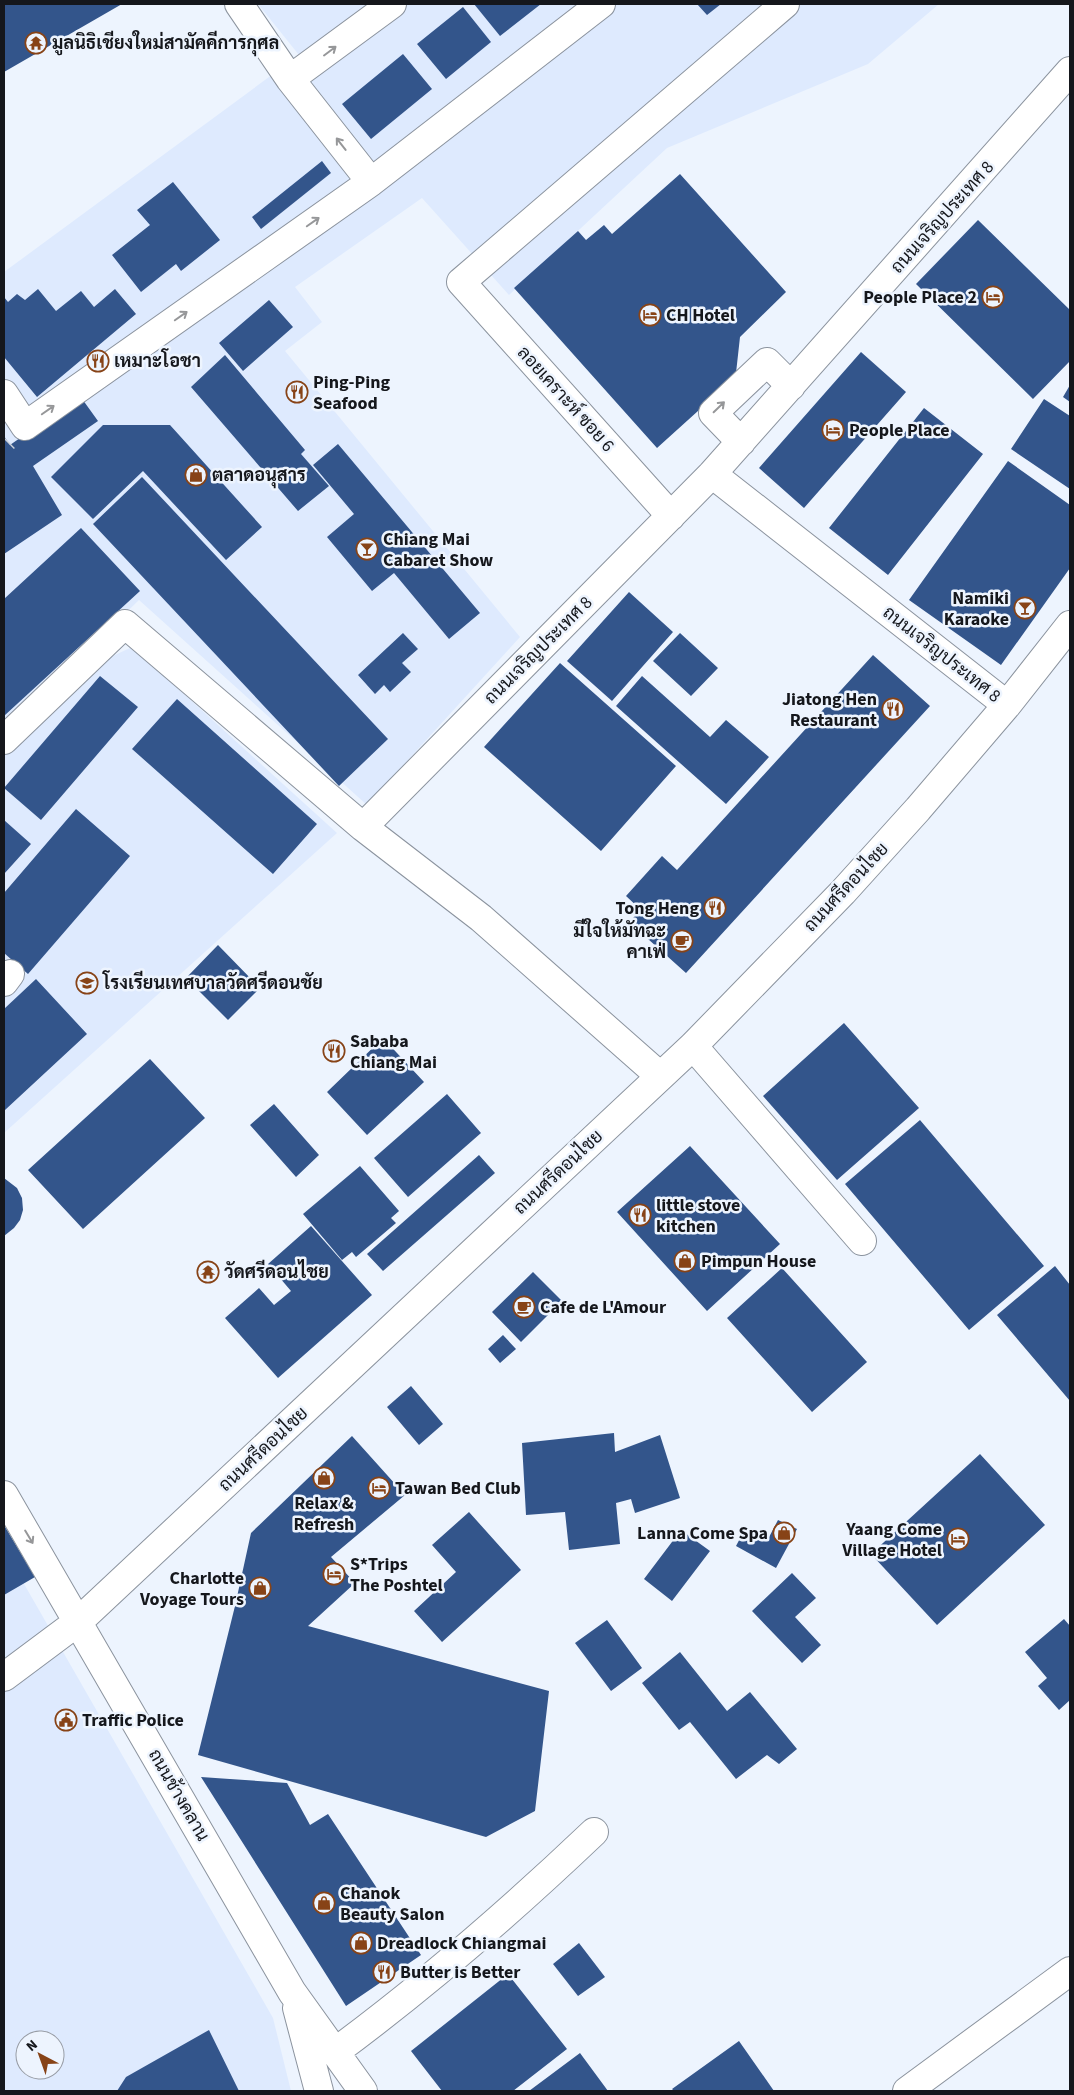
<svg xmlns="http://www.w3.org/2000/svg" width="1074" height="2095" font-family="'Source Sans 3',Sarabun,sans-serif">
	<style>
		.built { fill: #deeafe; fill-rule: evenodd }
		.building { fill: #33558b }
		.lines { fill: none; stroke-linecap: round; stroke-linejoin: round }
		.minor-tunnel { stroke: #cdd3dc; stroke-width: 28; stroke-dasharray: 28 14; stroke-linecap: butt }
		.minor-casing { stroke: #8b939e; stroke-width: 30 }
		.minor { stroke: #fff; stroke-width: 28 }
		.oneway { stroke: #969799 }
		.labels { text-anchor: middle; stroke-width: 5; stroke-linejoin: round; paint-order: stroke }
		.poi-label { font-size: 18px; font-weight: bold; fill: #15171c; stroke: #edf4fe; text-anchor: start }
		.street-label { font-size: 18px; fill: #15171c; stroke: #edf4fe }
	</style>
	<rect width="100%" height="100%" fill="#edf4fe"/>
	<path class="built" d="M258,4h681l-71,60 -201,84 -158,147 -87,-97 -127,89 27,35 -37,29 235,286 -153,168 -228,-205 -135,132v-460l295,-217z
		M132,647l205,186 -333,300v-378l92,-91z
		M4,1549l269,469 18,73h-287zM25,2040h30v30h-30z"/>
	<path class="building" d="M4,4h118l-118,68z
		M474,4h67l-41,32z
		M697,4h24l-14,11z
		M463,7l28,35 -45,37 -29,-35z
		M403,54l29,35 -61,50 -29,-35z
		M322,161l9,12 -70,56 -9,-12z
		M680,174l106,118 -46,45 -4,36 -17,19 -62,56 -143,-160 64,-57 8,9 18,-15 8,9z
		M173,182l47,58 -39,31 -5,-7 -35,28 -29,-37 38,-30 -13,-15z
		M978,220l92,90v51l-37,38 -117,-115z
		M38,289l18,22 25,-20 13,16 21,-18 21,25 -99,83 -33,-40v-60l4,5 9,-8 8,6z
		M269,300l24,27 -50,44 -24,-28z
		M861,352l45,40 -102,116 -45,-40z
		M225,355l80,95 -4,4 28,32 -31,25 -107,-124z
		M1070,385v17l-7,-5z
		M80,396l18,25 -65,45 29,49 -58,39v-118l6,9z
		M1044,399l26,17v73l-59,-40z
		M924,408l59,46 -95,121 -59,-47z
		M103,425h67l92,102 -36,33 -83,-89 -50,48 -42,-42z
		M338,444l142,169 -31,26 -55,-66 -22,18 -45,-54 27,-23 -41,-49z
		M1008,461l62,44v63l-69,97 -92,-65z
		M142,477l246,262 -49,47 -246,-262z
		M81,528l59,63 -136,125v-117z
		M629,592l44,40 -61,69 -45,-40z
		M403,633l15,16 -16,14 9,9 -21,20 -6,-7 -9,9 -17,-19z
		M680,633l38,35 -27,28 -38,-35z
		M873,655l57,51 -244,267 -57,-51 12,-12 -15,-14 36,-40 15,14z
		M560,663l116,103 -75,85 -117,-104z
		M100,676l38,31 -97,113 -37,-32z
		M642,676l68,61 16,-17 43,37 -43,47 -110,-98z
		M177,699l140,125 -44,50 -141,-125z
		M76,809l54,47 -102,118 -24,-21v-60z
		M4,820l27,24 -27,30z
		M218,945l42,43 -32,32 -42,-42z
		M36,979l51,55 -82,76 -1,-101z
		M844,1023l75,85 -82,72 -74,-84z
		M383,1038l41,44 -57,53 -40,-43z
		M150,1059l55,59 -122,111 -55,-59z
		M447,1094l34,39 -73,64 -34,-39z
		M274,1104l45,51 -23,22 -46,-52z
		M920,1120l124,146 -75,64 -124,-146z
		M690,1146l90,98 -73,67 -90,-99z
		M479,1155l16,18 -112,98 -16,-17z
		M360,1166l39,45 -8,7 5,5 -40,34 -4,-5 -10,8 -39,-46z
		M4,1178l13,10 5,10 1,12 -3,10 -6,8 -10,8z
		M311,1226l61,69 -94,83 -53,-60 34,-30 15,17 17,-14 -23,-27z
		M1055,1266l15,19v116l-73,-86z
		M782,1268l85,94 -55,50 -85,-94z
		M533,1272l29,29 -41,41 -29,-30z
		M503,1335l13,14 -16,14 -12,-14z
		M411,1386l32,38 -24,21 -32,-38z
		M614,1433l1,19 45,-17 20,63 -45,15 -4,-14 -15,4 4,41 -51,6 -4,-38 -39,3 -4,-72z
		M352,1436l53,59 -74,62 24,26 -47,43 241,65 -14,120 -49,26 -288,-82 37,-149 16,-73z
		M980,1454l65,71 -108,100 -66,-71z
		M469,1512l52,58 -79,72 -28,-31 42,-39 -24,-27z
		M778,1520l19,9 -21,39 -40,-22 9,-17 22,12z
		M4,1525l31,52 -31,18z
		M681,1530l29,21 -38,50 -28,-22z
		M792,1573l24,25 -21,19 26,28 -19,18 -50,-52z
		M1064,1619l6,7v74l-11,10 -21,-24 9,-8 -22,-26z
		M607,1620l35,48 -31,23 -36,-48z
		M680,1652l47,59 23,-19 47,57 -18,15 -12,-9 -31,24 -46,-57 -11,8 -37,-47z
		M201,1777l86,6 23,42 18,-11 93,141 -75,51z
		M579,1943l26,34 -27,19 -25,-32z
		M508,1974l59,75 -54,42h-71l-31,-40z
		M209,2030l30,61h-122l9,-14z
		M739,2041l35,50h-100l-2,-2z
		M580,2053l28,38h-79z"/>
	<g class="lines">
		<path class="minor-tunnel" d="M4,439l1,-1"/>
		<g class="minor-casing">
			<path id="minor" d="M239,4l51,75 81,103
				M290,79l102,-75
				M4,394l21,32 346,-244 230,-178
				M741,442l-28,-29 54,-51 24,24
				M712,474l295,231
				M671,516l-210,-234 324,-278
				M4,740l121,-116 238,203 118,91 179,158
				M363,827l349,-353 358,-403
				M4,982l6,-8
				M693,1046l169,195
				M4,1495l288,497 71,99
				M4,1677l75,-56 614,-575 150,-154 75,-83 89,-104 63,-80
				M297,2008l22,83
				M335,2052c92,-68 177,-142 259,-220
				M907,2091l163,-120"/>
		</g>
		<use href="#minor" class="minor"/>
	</g>
	<defs><path id="oneway-shaft" d="M-6 0H5M1.5-3L5.5 0L1.5 3" fill="none" stroke-width="1.6" stroke-linecap="round" stroke-linejoin="round" transform="scale(1.25)"/></defs>
	<g class="oneway">
		<use href="#oneway-shaft" transform="translate(330 51) rotate(-37)"/>
		<use href="#oneway-shaft" transform="translate(341 144) rotate(-128)"/>
		<use href="#oneway-shaft" transform="translate(313 222) rotate(-35)"/>
		<use href="#oneway-shaft" transform="translate(181 316) rotate(-35)"/>
		<use href="#oneway-shaft" transform="translate(719 407) rotate(-44)"/>
		<use href="#oneway-shaft" transform="translate(48 410) rotate(-35)"/>
		<use href="#oneway-shaft" transform="translate(29 1537) rotate(59)"/>
	</g>
	<defs>
		<g id="temple-ring" transform="scale(1.125)"><circle r="9.5" fill="#edf4fe" stroke="#874317" stroke-width="1.5"/><path d="M0-6L5-2H3V0L6.5 2.5H4V6H1.5V3h-3V6H-4V2.5H-6.5L-3 0V-2H-5Z" fill="#874317"/></g>
		<g id="hotel-ring" transform="scale(1.125)"><circle r="9.5" fill="#edf4fe" stroke="#874317" stroke-width="1.5"/><path d="M-6-4.5h1.5V1H6V5H4.5V3h-9V5H-6ZM-4 0a1.8 1.8 0 1 1 3.6 0ZM.5 0V-2.5h3Q6-2.5 6 0Z" fill="#874317"/></g>
		<g id="restaurant-ring" transform="scale(1.125)"><circle r="9.5" fill="#edf4fe" stroke="#874317" stroke-width="1.5"/><path d="M-5-6h1v4h1v-4h1v4h1v-4h1v5L-1.5 .5V6h-2V.5L-5-1ZM5-6V6H3V1.5H1.5Q1.5-4 5-6Z" fill="#874317"/></g>
		<g id="shop-ring" transform="scale(1.125)"><circle r="9.5" fill="#edf4fe" stroke="#874317" stroke-width="1.5"/><path d="M-5-2.5h2.3a2.7 3.5 0 0 1 5.4 0H5L5.5 6h-11ZM-1.5-2.5h3a1.5 2.3 0 0 0-3 0Z" fill="#874317"/></g>
		<g id="bar-ring" transform="scale(1.125)"><circle r="9.5" fill="#edf4fe" stroke="#874317" stroke-width="1.5"/><path d="M-6-5H6L.8 .8V4.5H3.5V6h-7V4.5H-.8V.8Z" fill="#874317"/></g>
		<g id="cafe-ring" transform="scale(1.125)"><circle r="9.5" fill="#edf4fe" stroke="#874317" stroke-width="1.5"/><path d="M-5.5-4.5H6V0H3Q3 3.5 0 3.5H-2.5Q-5.5 3.5-5.5 0ZM3-3.2v2h1.7v-2ZM-6 4.5H4V6H-6Z" fill="#874317"/></g>
		<g id="school-ring" transform="scale(1.125)"><circle r="9.5" fill="#edf4fe" stroke="#874317" stroke-width="1.5"/><path d="M0-5L7-2L0 1L-7-2ZM-4 1L0 2.5L4 1V4Q0 6-4 4Z" fill="#874317"/></g>
		<g id="civic-ring" transform="scale(1.125)"><circle r="9.5" fill="#edf4fe" stroke="#874317" stroke-width="1.5"/><path d="M-.6-6.5H3V-4.5H.6V-3L4-1V1h2V6H-6V1h2V-1L-.6-3ZM-1.2 2.5V6h2.4V2.5Z" fill="#874317"/></g>
	</defs>
	<g fill-rule="evenodd">
		<use href="#temple-ring" x="36" y="43"/>
		<use href="#hotel-ring" x="993" y="297"/>
		<use href="#hotel-ring" x="650" y="315"/>
		<use href="#restaurant-ring" x="98" y="361"/>
		<use href="#restaurant-ring" x="297" y="392"/>
		<use href="#hotel-ring" x="833" y="430"/>
		<use href="#shop-ring" x="196" y="475"/>
		<use href="#bar-ring" x="367" y="549"/>
		<use href="#bar-ring" x="1025" y="608"/>
		<use href="#restaurant-ring" x="893" y="709"/>
		<use href="#restaurant-ring" x="715" y="908"/>
		<use href="#cafe-ring" x="682" y="941"/>
		<use href="#school-ring" x="87" y="983"/>
		<use href="#restaurant-ring" x="334" y="1051"/>
		<use href="#restaurant-ring" x="640" y="1215"/>
		<use href="#shop-ring" x="685" y="1261"/>
		<use href="#temple-ring" x="208" y="1272"/>
		<use href="#cafe-ring" x="524" y="1307"/>
		<use href="#shop-ring" x="324" y="1478"/>
		<use href="#hotel-ring" x="379" y="1488"/>
		<use href="#shop-ring" x="784" y="1533"/>
		<use href="#hotel-ring" x="958" y="1539"/>
		<use href="#hotel-ring" x="334" y="1574"/>
		<use href="#shop-ring" x="260" y="1588"/>
		<use href="#civic-ring" x="66" y="1720"/>
		<use href="#shop-ring" x="324" y="1903"/>
		<use href="#shop-ring" x="361" y="1943"/>
		<use href="#restaurant-ring" x="384" y="1972"/>
	</g>
	<g class="labels">
		<g class="poi-label">
			<text x="52" y="49">มูลนิธิเชียงใหม่สามัคคีการกุศล</text>
			<text x="977" y="303" text-anchor="end">People Place 2</text>
			<text x="666" y="321">CH Hotel</text>
			<text x="114" y="367">เหมาะโอชา</text>
			<text x="313" y="388">Ping-Ping<tspan x="313" dy="21">Seafood</tspan></text>
			<text x="849" y="436">People Place</text>
			<text x="212" y="481">ตลาดอนุสาร</text>
			<text x="383" y="545">Chiang Mai<tspan x="383" dy="21">Cabaret Show</tspan></text>
			<text x="1009" y="604" text-anchor="end">Namiki<tspan x="1009" dy="21">Karaoke</tspan></text>
			<text x="877" y="705" text-anchor="end">Jiatong Hen<tspan x="877" dy="21">Restaurant</tspan></text>
			<text x="699" y="914" text-anchor="end">Tong Heng</text>
			<text x="666" y="937" text-anchor="end">มีใจให้มัทฉะ<tspan x="666" dy="21">คาเฟ่</tspan></text>
			<text x="103" y="989">โรงเรียนเทศบาลวัดศรีดอนชัย</text>
			<text x="350" y="1047">Sababa<tspan x="350" dy="21">Chiang Mai</tspan></text>
			<text x="656" y="1211">little stove<tspan x="656" dy="21">kitchen</tspan></text>
			<text x="701" y="1267">Pimpun House</text>
			<text x="224" y="1278">วัดศรีดอนไชย</text>
			<text x="540" y="1313">Cafe de L'Amour</text>
			<text x="395" y="1494">Tawan Bed Club</text>
			<text x="324" y="1509" text-anchor="middle">Relax &amp;<tspan x="324" dy="21">Refresh</tspan></text>
			<text x="942" y="1535" text-anchor="end">Yaang Come<tspan x="942" dy="21">Village Hotel</tspan></text>
			<text x="768" y="1539" text-anchor="end">Lanna Come Spa</text>
			<text x="350" y="1570">S*Trips<tspan x="350" dy="21">The Poshtel</tspan></text>
			<text x="244" y="1584" text-anchor="end">Charlotte<tspan x="244" dy="21">Voyage Tours</tspan></text>
			<text x="82" y="1726">Traffic Police</text>
			<text x="340" y="1899">Chanok<tspan x="340" dy="21">Beauty Salon</tspan></text>
			<text x="377" y="1949">Dreadlock Chiangmai</text>
			<text x="400" y="1978">Butter is Better</text>
		</g>
		<g class="street-label">
			<text transform="translate(942 217) rotate(-48)" y="6">ถนนเจริญประเทศ 8</text>
			<text transform="translate(566 399) rotate(48)" y="6">ลอยเคราะห์ ซอย 6</text>
			<text transform="translate(538 650) rotate(-45)" y="6">ถนนเจริญประเทศ 8</text>
			<text transform="translate(942 654) rotate(38)" y="6">ถนนเจริญประเทศ 8</text>
			<text transform="translate(846 887) rotate(-47)" y="6">ถนนศรีดอนไชย</text>
			<text transform="translate(558 1172) rotate(-43)" y="6">ถนนศรีดอนไชย</text>
			<text transform="translate(263 1449) rotate(-43)" y="6">ถนนศรีดอนไชย</text>
			<text transform="translate(179 1795) rotate(60)" y="6">ถนนช้างคลาน</text>
		</g>
	</g>
	<rect width="1074" height="2095" fill="none" stroke="#15171c" stroke-width="10"/>
	<g transform="translate(40 2055) rotate(319)"><circle r="24" fill="#edf4fe" stroke="#979ca4"/>
	<path d="M0-4L9 19L0 12L-9 19Z" fill="#874317"/>
	<text y="-8" font-size="14" font-weight="bold" text-anchor="middle" fill="#15171c">N</text>
	</g>
</svg>
